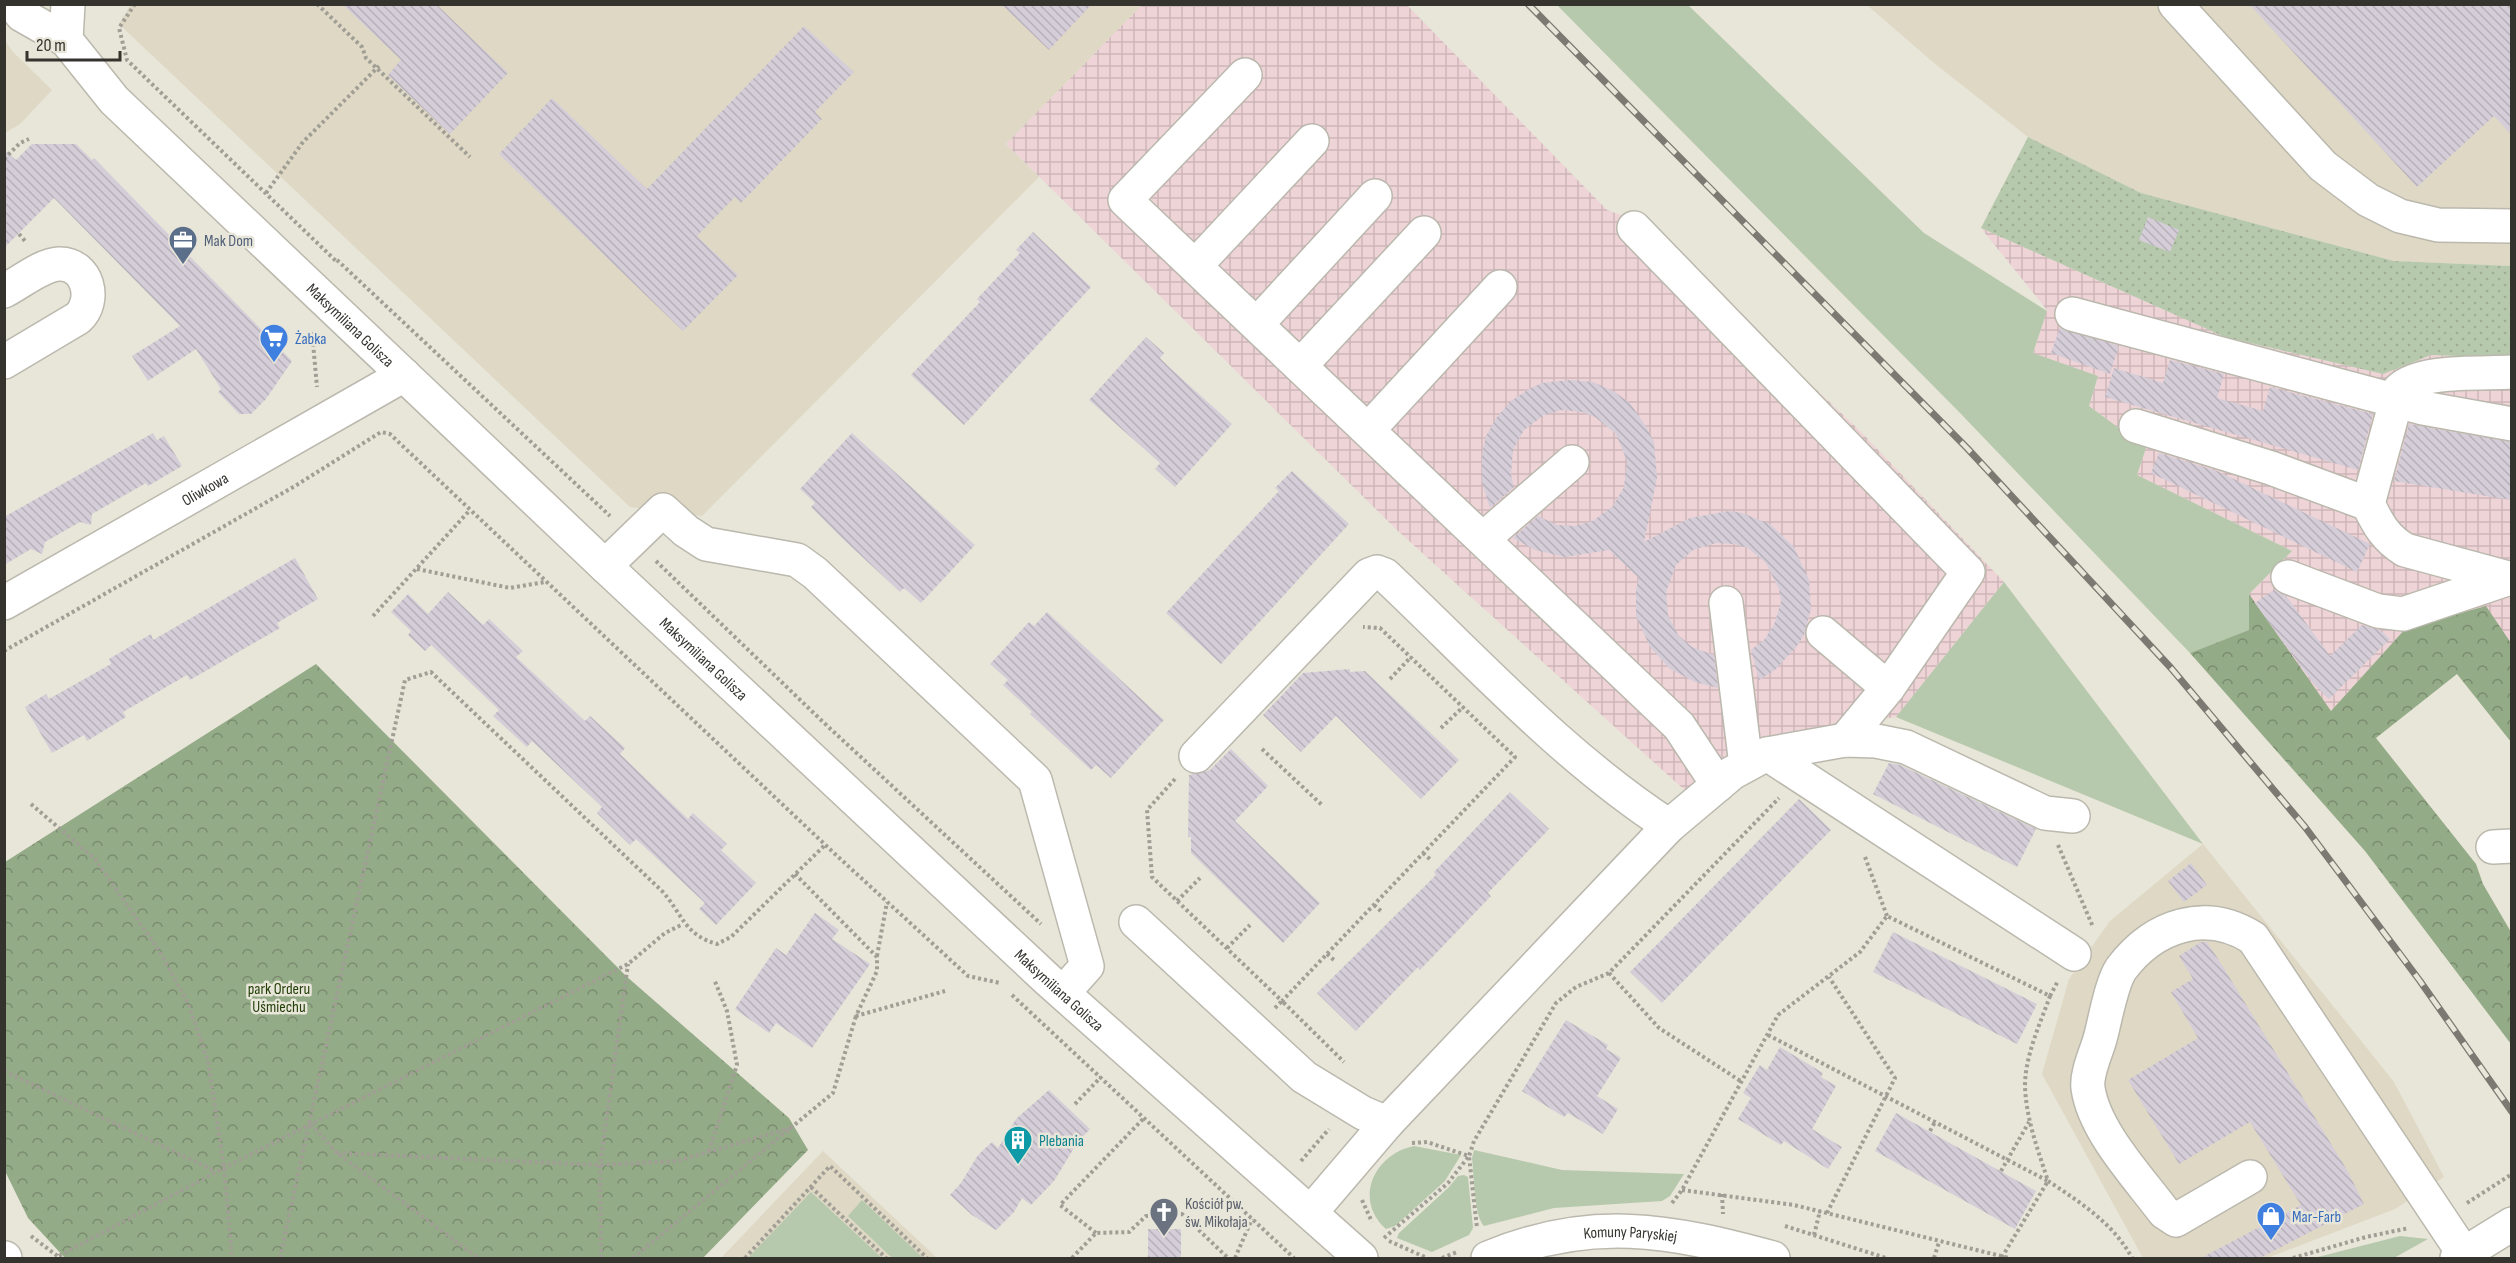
<svg xmlns="http://www.w3.org/2000/svg" width="2516" height="1263" font-family="'Sofia Sans Condensed',sans-serif">
	<style>
		.built { fill: #ded8c5 }
		.industrial { fill: url(#industrial-grid) }
		.grass { fill: #b7c9ac }
		.forest { fill: url(#forest-crowns) }
		.park { fill: url(#park-dots) }
		.building { fill: url(#building-back-hatch) }
		.lines { fill: none; stroke-linecap: round; stroke-linejoin: round }
		.minor-casing { stroke: #bbb8ad; stroke-width: 36 }
		.path { stroke: #a09e95; stroke-width: 4; stroke-dasharray: 3 3; stroke-linecap: butt }
		.minor { stroke: #fff; stroke-width: 33 }
		.rail-casing { stroke: #7b7971; stroke-width: 7 }
		.rail { stroke: #e8e5d9; stroke-width: 4.5; stroke-dasharray: 14; stroke-linecap: butt }
		.labels { text-anchor: middle; stroke-width: 5; stroke-linejoin: round; paint-order: stroke }
		.service-label { font-size: 16px; fill: #4e5e75; stroke: #e8e5d9; text-anchor: start }
		.street-label { font-size: 16px; fill: #34332e; stroke: #e8e5d9 }
		.shop-label { font-size: 16px; fill: #366cbe; stroke: #e8e5d9; text-anchor: start }
		.park-label { font-size: 16px; fill: #234009; stroke: #e8e5d9 }
		.culture-label { font-size: 16px; fill: #0d838f; stroke: #e8e5d9; text-anchor: start }
		.worship-label { font-size: 16px; fill: #5b616d; stroke: #e8e5d9; text-anchor: start }
	</style>
	<defs>
		<pattern id="industrial-grid" width="8" height="8" patternUnits="userSpaceOnUse" patternTransform="scale(1.5)"><rect width="8" height="8" fill="#eed3d7"/><path d="M0 4h8M4 0v8" fill="none" stroke="#cdb6b9"/></pattern>
		<pattern id="forest-crowns" width="20" height="18" patternUnits="userSpaceOnUse" patternTransform="scale(1.5)"><rect width="20" height="18" fill="#94ab87"/><path d="M2 6a3 3 0 1 1 6 0M12 15a3 3 0 1 1 6 0" fill="none" stroke="#7a8c6f"/></pattern>
		<pattern id="park-dots" width="8" height="8" patternUnits="userSpaceOnUse" patternTransform="scale(1.5)"><rect width="8" height="8" fill="#b7c9ac"/><path d="M2 2h.1M6 6h.1" fill="none" stroke="#9ead94" stroke-width="1.8" stroke-linecap="round"/></pattern>
		<pattern id="building-back-hatch" width="6" height="6" patternUnits="userSpaceOnUse" patternTransform="scale(1.5)"><rect width="6" height="6" fill="#d5ced8"/><path d="M-1 5l2 2M0 0l6 6M5-1l2 2" fill="none" stroke="#b7b1ba"/></pattern>
	</defs>
	<rect width="100%" height="100%" fill="#e8e5d9"/>
	<path class="built" d="M131,4l1011,1 -136,139 33,33 -337,339 -72,-9 -511,-483z
		M1867,5h644v261l-117,-5 -253,-68 -113,-56 -94,-74z
		M4,39l9,13 39,38 -32,34 -15,9z
		M2203,844l191,238 50,95 -49,32 -128,49h-124l-101,-184 27,-95 41,-58z
		M823,1151l114,107h-216z"/>
	<path class="industrial" d="M1142,5h265l200,205 33,12 221,210 143,150 -108,135 -142,22 -65,55 -291,-263 -392,-387z
		M1981,228l244,109 158,37 48,-19 80,3v285l-25,-36 -80,21 -75,83 -70,-94 -12,-23 43,-43 -155,-76 9,-27 -57,-42 9,-30 -65,-22 14,-44z"/>
	<path class="grass" d="M1557,5h131l236,228 123,78 -14,42 65,23 -9,30 57,42 -9,27 155,76 -43,43 1,36 -60,23 -228,-238z
		M2004,582l199,262 -307,-127z
		M1414,1146l47,9 -16,26 -50,45 -9,3c-33,-29 -12,-75 28,-83z
		M1474,1150l88,20 122,4 -14,22 -8,5 -108,7 -70,18c-10,-10 -10,-52 -12,-68z
		M1464,1175l4,2 5,51 -4,7 -37,17 -35,-14 2,-5 50,-46 9,-11z
		M811,1192l71,66h-134z
		M862,1200l61,58h-31l-44,-42z
		M2400,1236l28,3 -34,19h-80z"/>
	<path class="forest" d="M2249,594l82,117 75,-83 80,-22 25,37v99l-54,-68 -81,64 100,126 7,20 28,48v112l-146,-193 -175,-198 59,-23z
		M316,664l310,312 163,142 19,32 -105,108h-638l-37,-40 -23,-47v-309z"/>
	<path class="park" d="M2028,137l113,56 253,68 117,5v92l-80,-3 -48,19 -158,-37 -244,-109z"/>
	<path class="building" d="M342,4h94l72,69 -58,61 -62,-59 13,-15z
		M1001,4h91l-43,46z
		M2249,4h262v130l-17,-18 -77,71z
		M804,26l50,46 -39,40 7,7 -81,84 -6,-6 -38,39 41,39 -55,56 -184,-177 53,-56 95,91z
		M32,144h44l16,16 2,-2 198,203 -26,38 -15,15h-12l-21,-22 3,-3 -25,-40 -48,32 -16,-25 48,-30 -126,-128 -50,50v-98l12,10z
		M2148,217l31,13 -9,22 -31,-12z
		M1033,232l58,55 -127,138 -53,-50 69,-73 -3,-3 43,-46 -4,-3z
		M2060,328l59,18 -9,28 -59,-21z
		M1146,337l18,16 -4,5 9,9 63,57 -57,63 -20,-18 5,-6 -71,-63z
		M2170,360l54,14 -7,24 46,13 7,-24 103,27 -15,56 -253,-73 9,-29 49,15z
		M1570,380l23,2 20,9 17,12 17,25 7,14 3,36 -13,64 46,-24 39,-7 13,2 28,11 24,23 15,33 2,29 -7,26 -7,11 -22,24 -16,10 -8,-30 13,-10 10,-15 7,-23 -2,-13 -13,-26 -18,-15 -13,-4 -19,-1 -23,7 -17,15 -10,27 2,23 10,20 14,12 22,8 4,33 -23,-6 -25,-13 -20,-22 -14,-31v-27l3,-11 -30,-28 -44,7 -30,-7 -22,-12 25,-22 19,9 18,1 18,-5 20,-15 11,-19 3,-26 -11,-27 -21,-17 -13,-5 -20,-2 -18,5 -20,15 -11,20 -2,25 3,12 -24,21 -8,-26v-27l4,-19 11,-19 14,-16 18,-12 13,-6z
		M2409,424l102,18v58l-117,-19z
		M153,433l4,7 7,-4 18,30 -34,20 -2,-3 -54,31 -1,11 -11,-3 -35,20 -3,12 -11,-5 -27,16v-48z
		M852,433l123,112 -54,58 -17,-15 -4,4 -59,-55 -30,-30 4,-4 -15,-14z
		M2159,453l58,18 153,73 -13,28 -206,-99z
		M1292,471l57,53 -128,140 -55,-51 113,-122 -4,-3z
		M295,558l23,41 -41,24 3,5 -90,52 -3,-5 -64,37 3,5 -39,24 -3,-6 -32,18 -27,-46 21,-13 3,5 62,-35 -2,-5 42,-25 2,6z
		M2274,590l13,7 43,59 32,-31 18,5 10,9 -61,60 -16,-16 -58,-80z
		M448,592l35,33 6,-6 34,32 -7,6 69,64 5,-5 35,32 -5,6 68,65 5,-6 34,31 -6,6 35,33 -40,42 -17,-16 6,-6 -69,-64 -6,6 -33,-32 5,-6 -70,-66 -5,6 -34,-31 6,-6 -68,-65 -6,6 -17,-16 3,-4 -20,-19 17,-18 20,20z
		M1047,612l117,108 -53,58 -15,-13 -5,5 -61,-56 2,-2 -29,-27 5,-5 -18,-16 39,-42 5,4z
		M1350,669v3l15,-1 94,89 -38,39 -85,-83 -35,36 -38,-37 40,-42z
		M1231,749l37,37 -33,35 85,82 -37,40 -92,-90v-16h-3l1,-62 21,-5z
		M1889,763l11,2 136,64 -19,38 -144,-73z
		M1510,792l39,37 -61,64 3,3 -71,74 -2,-3 -62,64 -39,-38 119,-118 -2,-3z
		M1799,799l32,31 -169,173 -32,-31z
		M2191,863l16,22 -23,17 -16,-21z
		M815,913l24,17 -7,9 38,25 -58,84 -36,-25 -7,10 -34,-24 41,-61 10,7z
		M1893,932l144,72 -20,40 -144,-72z
		M2201,942h6l13,20 127,208 17,34 -104,54h-59l100,-53 -51,-83 -71,42 -51,-84 70,-42 -27,-46 22,-13 -14,-23z
		M1566,1020l42,25 -2,4 15,9 -24,38 21,13 -15,25 -35,-21 -4,4 -42,-26z
		M1780,1047l43,26 -2,4 15,9 -24,43 30,18 -14,22 -44,-28 -3,4 -43,-26 13,-21 -8,-5 17,-28 7,5z
		M1049,1090l41,39 -13,14 -23,38 -23,24 -9,-7 -8,14 -18,18 -24,-15 -22,-20 11,-12 17,-28 14,-13 6,6 18,-29z
		M1896,1113l140,78 -21,38 -140,-78z
		M1148,1229h33v29h-33z"/>
	<g class="lines">
		<g class="minor-casing">
			<g id="minor">
				<path id="s1" d="M13,4l9,11 44,25 48,60 491,466 443,414 313,278"/>
				<path d="M2175,4l148,162 45,34 32,16 38,9 74,1"/>
				<path d="M66,40l2,-36"/>
				<path d="M1245,75l-120,125 554,526 39,59"/>
				<path d="M1634,228l334,344 -80,116"/>
				<path d="M1195,266l117,-125"/>
				<path d="M4,291c16,-8 37,-26 55,-27 29,-1 38,37 19,54l-74,44"/>
				<path d="M2072,314l351,94 89,16"/>
				<path d="M1257,324l118,-128"/>
				<path d="M1300,366l124,-133"/>
				<path d="M2136,426l135,42 97,36c10,20 17,34 37,46l107,29"/>
				<path d="M1368,430l132,-143"/>
				<path d="M2368,504l31,-114c20,-21 84,-16 113,-18"/>
				<path d="M1483,539l89,-77"/>
				<path d="M605,566l58,-56 23,21 20,13 91,16 18,13 220,207 52,186 -24,27"/>
				<path d="M2288,577l90,34 25,3 107,-36"/>
				<path id="s2" d="M4,603l400,-228"/>
				<path d="M1726,603l20,162"/>
				<path d="M1823,633l65,55 -43,52"/>
				<path d="M1767,754l307,200"/>
				<path d="M1196,756l173,-181 8,-3 8,3c92,87 178,182 284,251"/>
				<path d="M2493,847l19,-1"/>
				<path d="M1136,922l168,155 59,36 24,10"/>
				<path d="M2250,1177l-74,43 -12,-8c-26,-35 -70,-81 -76,-124 -2,-14 8,-35 12,-49 5,-18 11,-55 21,-70 33,-44 85,-61 132,-31l211,316"/>
				<path d="M1311,1212l76,-89 282,-297 63,-53 35,-19 78,-14 31,1 30,6 139,66 28,3"/>
				<path d="M4,1258h1"/>
				<path id="s3" d="M1488,1258c103,-43 182,-28 285,0"/>
				<path d="M2457,1258l55,-34"/>
			</g>
		</g>
		<path class="path" d="M135,4l-16,24 8,32 209,201
			M317,4l45,43 4,11 104,99
			M4,159l16,-16 9,-4
			M266,193l37,-51 76,-76
			M19,234l6,7
			M337,260l273,256
			M312,332l5,55
			M656,561l166,160 219,203
			M417,569l93,19 35,-6
			M373,616l97,-106
			M4,651l291,-165 86,-54 9,2 445,420 133,122 32,7
			M1390,679l21,-22
			M1441,728l22,-21
			M1262,749l60,56
			M1175,779l-28,31 5,67 130,124 233,-244 -135,-129 -17,-1
			M31,804l64,55 65,93 28,51 20,58 16,106 8,91
			M2058,845l35,82
			M1423,853l8,7
			M1865,857l22,59
			M795,874l82,83v14l-21,45 89,-25
			M1177,901l23,-23
			M1374,905l7,6
			M1227,948l23,-23
			M1327,954l7,6
			M877,956l10,-54
			M1609,973l50,55 83,54
			M1012,995l282,263
			M2050,996l8,-15
			M1275,1008l7,-7 62,61
			M1768,1035l280,146 -46,76
			M4,1071l211,100
			M1075,1104l26,-27
			M311,1124l26,29 141,105
			M1930,1131l5,-9
			M1412,1143l15,-1 42,14 5,-15 82,-138 20,-16 33,-14 170,-175
			M709,1151l28,-86 -10,-54 -13,-32
			M337,1153l263,12 77,-4 117,-34
			M1301,1161l28,-32
			M2001,1171l28,-49
			M811,1187l75,71
			M1682,1190l112,15 215,53
			M1722,1194l1,20
			M1362,1200l10,22
			M1672,1203l10,-13 96,-175 82,-63 27,-36 163,80c-10,28 -25,60 -25,90 1,33 13,64 23,95 32,21 66,43 84,77
			M2467,1203l45,-29
			M1827,1213l68,-135 -66,-101
			M1785,1226l101,32
			M1096,1233l-36,-28 84,-87
			M1814,1235l6,-24
			M31,1236l29,22
			M1384,1238l64,-55 21,-27 8,72
			M1389,1241l38,17
			M59,1256l157,-84 412,-208 37,-31 18,-9
			M280,1258l125,-578 26,-8 231,219c20,22 22,44 55,53l14,-7 94,-92
			M601,1258l-1,-93 28,-201
			M633,1258l200,-165 23,-77
			M745,1258l85,-92 97,92
			M1072,1258l24,-25 33,-1 17,-16 36,-2 46,44
			M1235,1258l17,-39
			M1442,1258l15,-6
			M1934,1258l5,-16
			M2293,1258l73,-21 43,-9"/>
		<use href="#minor" class="minor"/>
		<g class="rail-casing">
			<path id="rail" d="M1528,4l439,444 204,220 134,159 115,154 92,131"/>
		</g>
		<use href="#rail" class="rail"/>
	</g>
	<defs>
		<g id="office-pin" transform="scale(1.5)"><path d="M0 17L-7.5 6A9.5 9.5 0 1 1 7.5 6Z" fill="#5c6f8a" stroke="#e8e5d9"/><path d="M-6-3h4V-5.5h4V-3h4V5H-6ZM-1-4.5V-3h2v-1.5ZM-6 0V1H6V0Z" fill="#fff"/></g>
		<g id="supermarket-pin" transform="scale(1.5)"><path d="M0 17L-7.5 6A9.5 9.5 0 1 1 7.5 6Z" fill="#3f7fe0" stroke="#e8e5d9"/><path d="M-6-5.5h2.5l.6 2H6L4.5 2H-2.5L-4.4-4H-6ZM-1.5 3.2a1.3 1.3 0 1 0 .1 0ZM3 3.2a1.3 1.3 0 1 0 .1 0Z" fill="#fff"/></g>
		<g id="building-pin" transform="scale(1.5)"><path d="M0 17L-7.5 6A9.5 9.5 0 1 1 7.5 6Z" fill="#0f9aa8" stroke="#e8e5d9"/><path d="M-4-6H4V6H1V3H-1V6H-4ZM-2.5-4.3h1.7v1.8h-1.7ZM.8-4.3h1.7v1.8H.8ZM-2.5-1h1.7V.8h-1.7ZM.8-1h1.7V.8H.8Z" fill="#fff"/></g>
		<g id="church-pin" transform="scale(1.5)"><path d="M0 17L-7.5 6A9.5 9.5 0 1 1 7.5 6Z" fill="#6b7280" stroke="#e8e5d9"/><path d="M-1.2-6h2.4v3.5h3.3v2.4h-3.3V6h-2.4V-.1h-3.3v-2.4h3.3Z" fill="#fff"/></g>
		<g id="shop-pin" transform="scale(1.5)"><path d="M0 17L-7.5 6A9.5 9.5 0 1 1 7.5 6Z" fill="#3f7fe0" stroke="#e8e5d9"/><path d="M-5-2.5h2.3a2.7 3.5 0 0 1 5.4 0H5L5.5 6h-11ZM-1.5-2.5h3a1.5 2.3 0 0 0-3 0Z" fill="#fff"/></g>
	</defs>
	<g fill-rule="evenodd">
		<use href="#office-pin" x="183" y="240"/>
		<use href="#supermarket-pin" x="274" y="338"/>
		<use href="#building-pin" x="1018" y="1140"/>
		<use href="#church-pin" x="1164" y="1212"/>
		<use href="#shop-pin" x="2271" y="1216"/>
	</g>
	<g class="labels">
		<g class="service-label">
			<text x="204" y="246">Mak Dom</text>
		</g>
		<g class="street-label">
			<text dy="6" stroke="none"><textPath href="#s1" startOffset="468">Maksymiliana Golisza</textPath></text>
			<text dy="6" stroke="none"><textPath href="#s2" startOffset="231">Oliwkowa</textPath></text>
			<text dy="6" stroke="none"><textPath href="#s1" startOffset="954">Maksymiliana Golisza</textPath></text>
			<text dy="6" stroke="none"><textPath href="#s1" startOffset="1440">Maksymiliana Golisza</textPath></text>
			<text dy="6" stroke="none"><textPath href="#s3" startOffset="146">Komuny Paryskiej</textPath></text>
		</g>
		<g class="shop-label">
			<text x="295" y="344">Żabka</text>
			<text x="2292" y="1222">Mar-Farb</text>
		</g>
		<g class="park-label">
			<text x="279" y="994">park Orderu<tspan x="279" dy="18">Uśmiechu</tspan></text>
		</g>
		<g class="culture-label">
			<text x="1039" y="1146">Plebania</text>
		</g>
		<g class="worship-label">
			<text x="1185" y="1209">Kościół pw.<tspan x="1185" dy="18">św. Mikołaja</tspan></text>
		</g>
	</g>
	<rect width="2516" height="1263" fill="none" stroke="#34332e" stroke-width="12"/>
	<path d="M27 51v9h93v-9" fill="none" stroke="#34332e" stroke-width="3"/>
	<text x="36" y="51" font-size="18" fill="#34332e" stroke="#e8e5d9" stroke-width="4.5" paint-order="stroke">20 m</text>
</svg>
